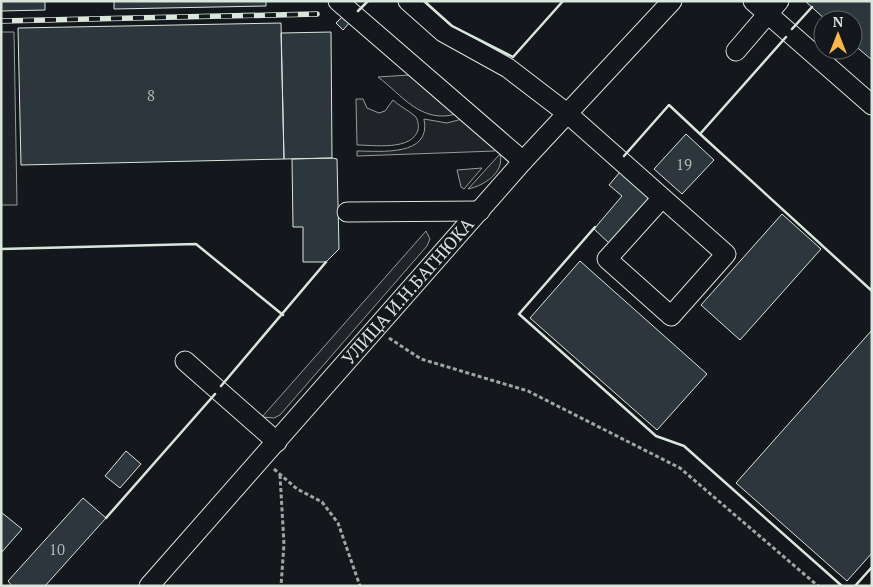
<svg xmlns="http://www.w3.org/2000/svg" width="873" height="587" font-family="'PT Serif',serif">
	<style>
		.green { fill: #202428; stroke: #939e99 }
		.building { fill: #2c363c; stroke: #d8e6dc }
		.lines { fill: none; stroke-linecap: round; stroke-linejoin: round }
		.minor-casing { stroke: #d8e6dc; stroke-width: 21 }
		.path { stroke: #9da8a2; stroke-width: 3; stroke-dasharray: 4 2.5; stroke-linecap: butt }
		.minor { stroke: #14181c; stroke-width: 19 }
		.rail-casing { stroke: #d8e6dc; stroke-width: 5.5 }
		.rail { stroke: #14181c; stroke-width: 4; stroke-dasharray: 11; stroke-linecap: butt }
		.wall { stroke: #d8e6dc; stroke-width: 2.5 }
		.labels { text-anchor: middle; stroke-width: 4; stroke-linejoin: round; paint-order: stroke }
		.number-label { font-size: 15px; fill: #adbab4 }
		.street-label { font-size: 18px; fill: #d8e6dc; stroke: #14181c }
	</style>
	<rect width="100%" height="100%" fill="#14181c"/>
	<path class="green" d="M1,32h13l3,173h-16z
		M409,75l4,2 43,37c-35,10 -54,-19 -78,-37z
		M356,99h7l4,9 12,5 6,-2 8,-11c6,6 15,10 22,16 3,3 4,10 3,14 -6,21 -45,15 -61,15z
		M424,119l23,4 15,-4 34,31 -1,1 -138,5v-5c23,0 75,6 67,-32z
		M500,154c5,19 -17,32 -32,35z
		M482,168l-18,21 -3,-2 -4,-17z
		M426,231l4,8 -3,7 -147,169 -6,3 -12,-1z"/>
	<path class="building" d="M1,1h44v9l-44,1z
		M114,1h152v5l-152,3z
		M805,1h67v59l-19,-16v-24h-27z
		M344,15l7,6 -8,9 -7,-7z
		M281,23l3,136 -263,6 -3,-137z
		M331,32l1,126 -48,1 -3,-126z
		M686,134l28,26 -32,34 -28,-25z
		M332,158l5,1 2,90 -13,13h-23v-35h-10l-1,-68z
		M620,172l30,26 -40,46 -16,-15 28,-33 -13,-11z
		M782,214l39,35 -81,91 -39,-35z
		M580,261l127,113 -50,56 -127,-112z
		M872,330v223l-25,28 -111,-98z
		M126,451l15,13 -21,24 -15,-12z
		M83,498l23,20 -61,68h-33l-4,-5z
		M1,512l21,17 -21,24z"/>
	<g class="lines">
		<g class="minor-casing">
			<g id="minor">
				<path d="M338,1l185,160"/>
				<path d="M408,1l35,31 65,36 60,46 158,140 -55,62 -64,-57 55,-61"/>
				<path d="M753,1l119,104"/>
				<path d="M736,51l43,-50"/>
				<path d="M347,212l133,-1"/>
				<path d="M185,361l92,81"/>
				<path id="s1" d="M149,586l374,-425 149,-160"/>
			</g>
		</g>
		<path class="path" d="M389,338l32,21 107,32 152,77 138,118
			M274,469l23,20 25,13 16,21 22,63
			M280,475l4,69 -3,42"/>
		<use href="#minor" class="minor"/>
		<g class="rail-casing">
			<path id="rail" d="M1,21l316,-7"/>
		</g>
		<use href="#rail" class="rail"/>
		<path class="wall" d="M424,1l28,25 61,31 50,-56
			M358,11l10,-10
			M792,29l20,-22
			M786,37l-86,97 172,157
			M624,156l45,-51 31,29
			M595,227l-76,87 137,122 28,10 158,140
			M1,249l195,-5 87,71
			M221,386l105,-124
			M106,518l109,-124
			M855,586l17,-19"/>
	</g>
	<g class="labels">
		<g class="number-label">
			<text x="151" y="101">8</text>
			<text x="684" y="170">19</text>
			<text x="57" y="555">10</text>
		</g>
		<g class="street-label">
			<text dy="6" stroke="none"><textPath href="#s1" startOffset="392">УЛИЦА И.Н.БАГНЮКА</textPath></text>
		</g>
	</g>
	<rect width="873" height="587" fill="none" stroke="#d8e6dc" stroke-width="5"/>
	<g transform="translate(838 35)"><circle r="24" fill="#14181c" stroke="#626a69"/>
	<path d="M0-4L9 19L0 12L-9 19Z" fill="#ffb74d"/>
	<text y="-8" font-size="14" font-weight="bold" text-anchor="middle" fill="#d8e6dc">N</text>
	</g>
</svg>
